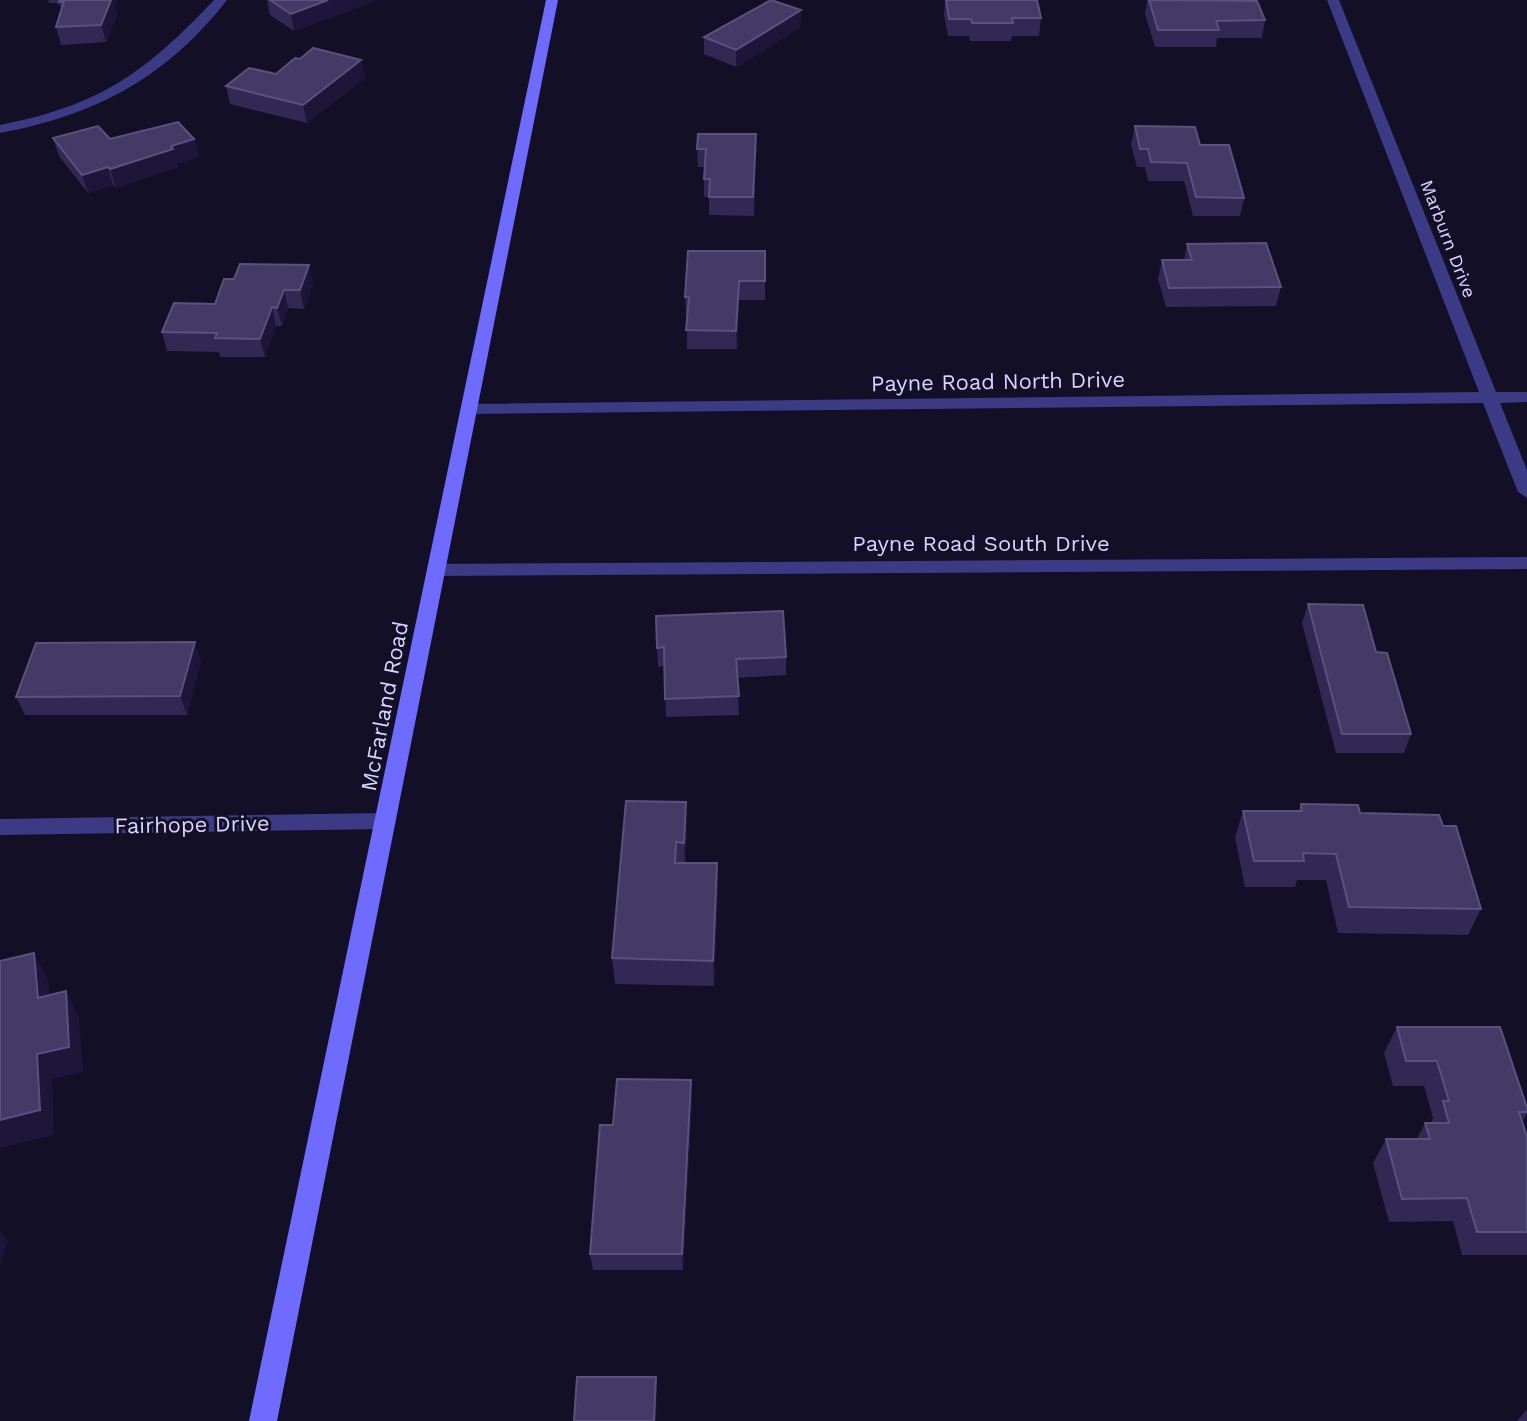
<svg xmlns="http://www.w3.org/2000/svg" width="1527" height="1421" font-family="'Work Sans',sans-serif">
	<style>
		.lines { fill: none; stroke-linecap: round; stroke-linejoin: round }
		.street { fill: #3d3a85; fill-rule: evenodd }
		.secondary { fill: #6f6bff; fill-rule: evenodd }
		.wall { fill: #312854 }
		.shaded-wall { fill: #1d163a }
		.building { fill: #433a66; stroke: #5a527e; stroke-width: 2 }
		.labels { text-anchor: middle; stroke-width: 6; stroke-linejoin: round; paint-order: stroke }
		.far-street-label { font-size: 18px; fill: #d9d4ff; stroke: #130f26 }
		.street-label { font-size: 22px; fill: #d9d4ff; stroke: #130f26 }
	</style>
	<rect width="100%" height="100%" fill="#130f26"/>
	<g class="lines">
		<path class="street" d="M214,0h13c-61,78 -131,115 -227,133v-8c101,-20 145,-52 214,-125z
			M1327,0h12l157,392h31v10l-27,1 27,67v28l-9,-6 -35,-89 -1014,11 -8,-5 8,-5 1010,-12z
			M1527,557v12l-1091,7 -9,-6 9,-6z
			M385,813l7,2 4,6 -4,6 -7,2 -385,6v-16z"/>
		<path class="secondary" d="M546,0h12l-281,1421h-28z"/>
	</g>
	<path class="wall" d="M48,0h68l-1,6 2,9 -11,27 -45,3 -5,-18 6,-17 -3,-7h-10z
		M267,0h108v1l-81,30 -24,-16z
		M945,0l96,18 -2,18h-27l-1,5h-41l-1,-5h-21l-4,-21z
		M1147,0h75l43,20 -3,18h-45l-1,9h-61l-10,-33z
		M801,10l-1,18 -64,39 -32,-13v-17z
		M276,74l89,4 -58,45 -77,-19 -4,-18z
		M1135,126l65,19 44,53 -4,18h-47l-9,-35h-36l-3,-14h-8l-6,-22z
		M756,134l-2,82 -45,-1v-18h-5v-30h-6l-1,-18z
		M53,138l141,1 5,18 -22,7 1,3 -62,21 -3,-3 -25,8 -29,-37z
		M1187,244l94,43 -5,19 -110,1 -8,-28 4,-19h22z
		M765,251v49h-26l-2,49h-50v-33h-1l-1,-19z
		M313,283l-9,26 -16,-1 -6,18h-6l-11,31h-45l-1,-5 -52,-1 -5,-19 53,-28z
		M1308,604l68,48 35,82 -7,19h-68l-34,-130z
		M656,616l130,41v18l-49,3 2,37 -73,2 -2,-51 -6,1z
		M201,661l-14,54h-162l-9,-18z
		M686,802l1,27 -2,34h32l1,27 -4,96 -99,-2 -3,-26z
		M1301,804l142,22 38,83 -13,26 -130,-2 -12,-53h-29l-2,7h-50l-10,-50 8,-26h55z
		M1397,1027l130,81v6l-5,8 5,15v118h-65l-9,-34 -64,1 -16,-59 13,-24h31l8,-16h6l2,-5 -9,-32h-31l-9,-33z
		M692,1097l-9,173h-90l-3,-16 23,-129z
		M1527,1409v12h-10z"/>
	<path class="shaded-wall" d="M107,0h9l-1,6 2,9 -11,27 -5,-17z
		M328,0h47v1l-81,30 -3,-17z
		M801,10l-1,18 -64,39v-17z
		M361,60l4,18 -58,45 -4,-18z
		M194,139l5,18 -22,7 1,3 -62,21 -6,-19z
		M108,167l5,18 -25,8 -6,-18z
		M309,265l4,18 -9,26 -4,-19z
		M739,281v19l-2,49 -1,-18z
		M284,290l4,18 -6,18 -5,-18z
		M272,307l4,19 -11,31 -5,-18z
		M195,642l6,19 -14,54 -7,-19z
		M686,802l1,27 -2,40 -1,-26z
		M717,863l1,27 -4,96 -1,-25z
		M34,953l14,26 4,44 -14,-25z
		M66,991l13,26 4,55 -31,7 2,56 -54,13v-28l37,-66z
		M691,1080l1,17 -9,173 -1,-16z
		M0,1230l8,11 -8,25z
		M656,1377l1,15 -1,29h-2z"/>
	<path class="building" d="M60,0h51l-10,25 -45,2 8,-26 -5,1z
		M270,0h58l-37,14z
		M771,0l30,10 -65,40 -32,-13z
		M946,0h91l4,18h-29l1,5h-41l-1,-4h-22z
		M1149,0l108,1 8,19 -49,1 3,9h-61z
		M313,48l48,12 -58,45 -77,-19 23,-18 27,6 19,-16 5,1z
		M178,122l16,17 -23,7 2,3 -63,20 -2,-2 -26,8 -29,-37 45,-12 12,13z
		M1135,126l60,1 5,18h29l15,53 -48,-1 -9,-34 -36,-1 -3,-13h-8z
		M698,134h58l-3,63h-44l1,-18h-6l2,-30h-9z
		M1266,243l15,44 -112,1 -7,-28h30l-5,-16z
		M688,251h77v30h-26l-3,50 -50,-1 3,-33h-4z
		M240,264l69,1 -9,25h-16l-7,18 -5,-1 -12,32 -45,-1 2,-5 -55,-1 12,-29 41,1 9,-25h10z
		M1308,604l55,1 13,47 11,1 24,81h-69z
		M783,611l3,46 -50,2 3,37 -74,3 -1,-52 -7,1 -1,-32z
		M195,642l-15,54 -164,1 20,-54z
		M626,801l60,1 -2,41 -8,-1 -1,21h42l-4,98 -101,-3z
		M1301,804l57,1 2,8 79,2 4,11h13l25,83 -132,-2 -13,-53 -33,-1 1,8h-50l-11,-50h59z
		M34,953l4,45 28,-7 3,56 -32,7 3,56 -40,10v-159z
		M1397,1027h103l27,81v4h-8l8,25v95h-50l-10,-34 -65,1 -16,-60h44l-5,-16h24l-6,-22h6l-12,-40h-31z
		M617,1079l74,1 -9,174h-92l10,-129h13z
		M577,1377h79l-2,44h-80z"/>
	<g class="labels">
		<g class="far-street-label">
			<text transform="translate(1448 239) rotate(69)" y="6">Marburn Drive</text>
		</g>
		<g class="street-label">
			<text transform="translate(998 381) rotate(-1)" y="8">Payne Road North Drive</text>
			<text x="981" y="551">Payne Road South Drive</text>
			<text transform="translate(384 706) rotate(-79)" y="8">McFarland Road</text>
			<text transform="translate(192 824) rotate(-1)" y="8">Fairhope Drive</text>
		</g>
	</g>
</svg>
